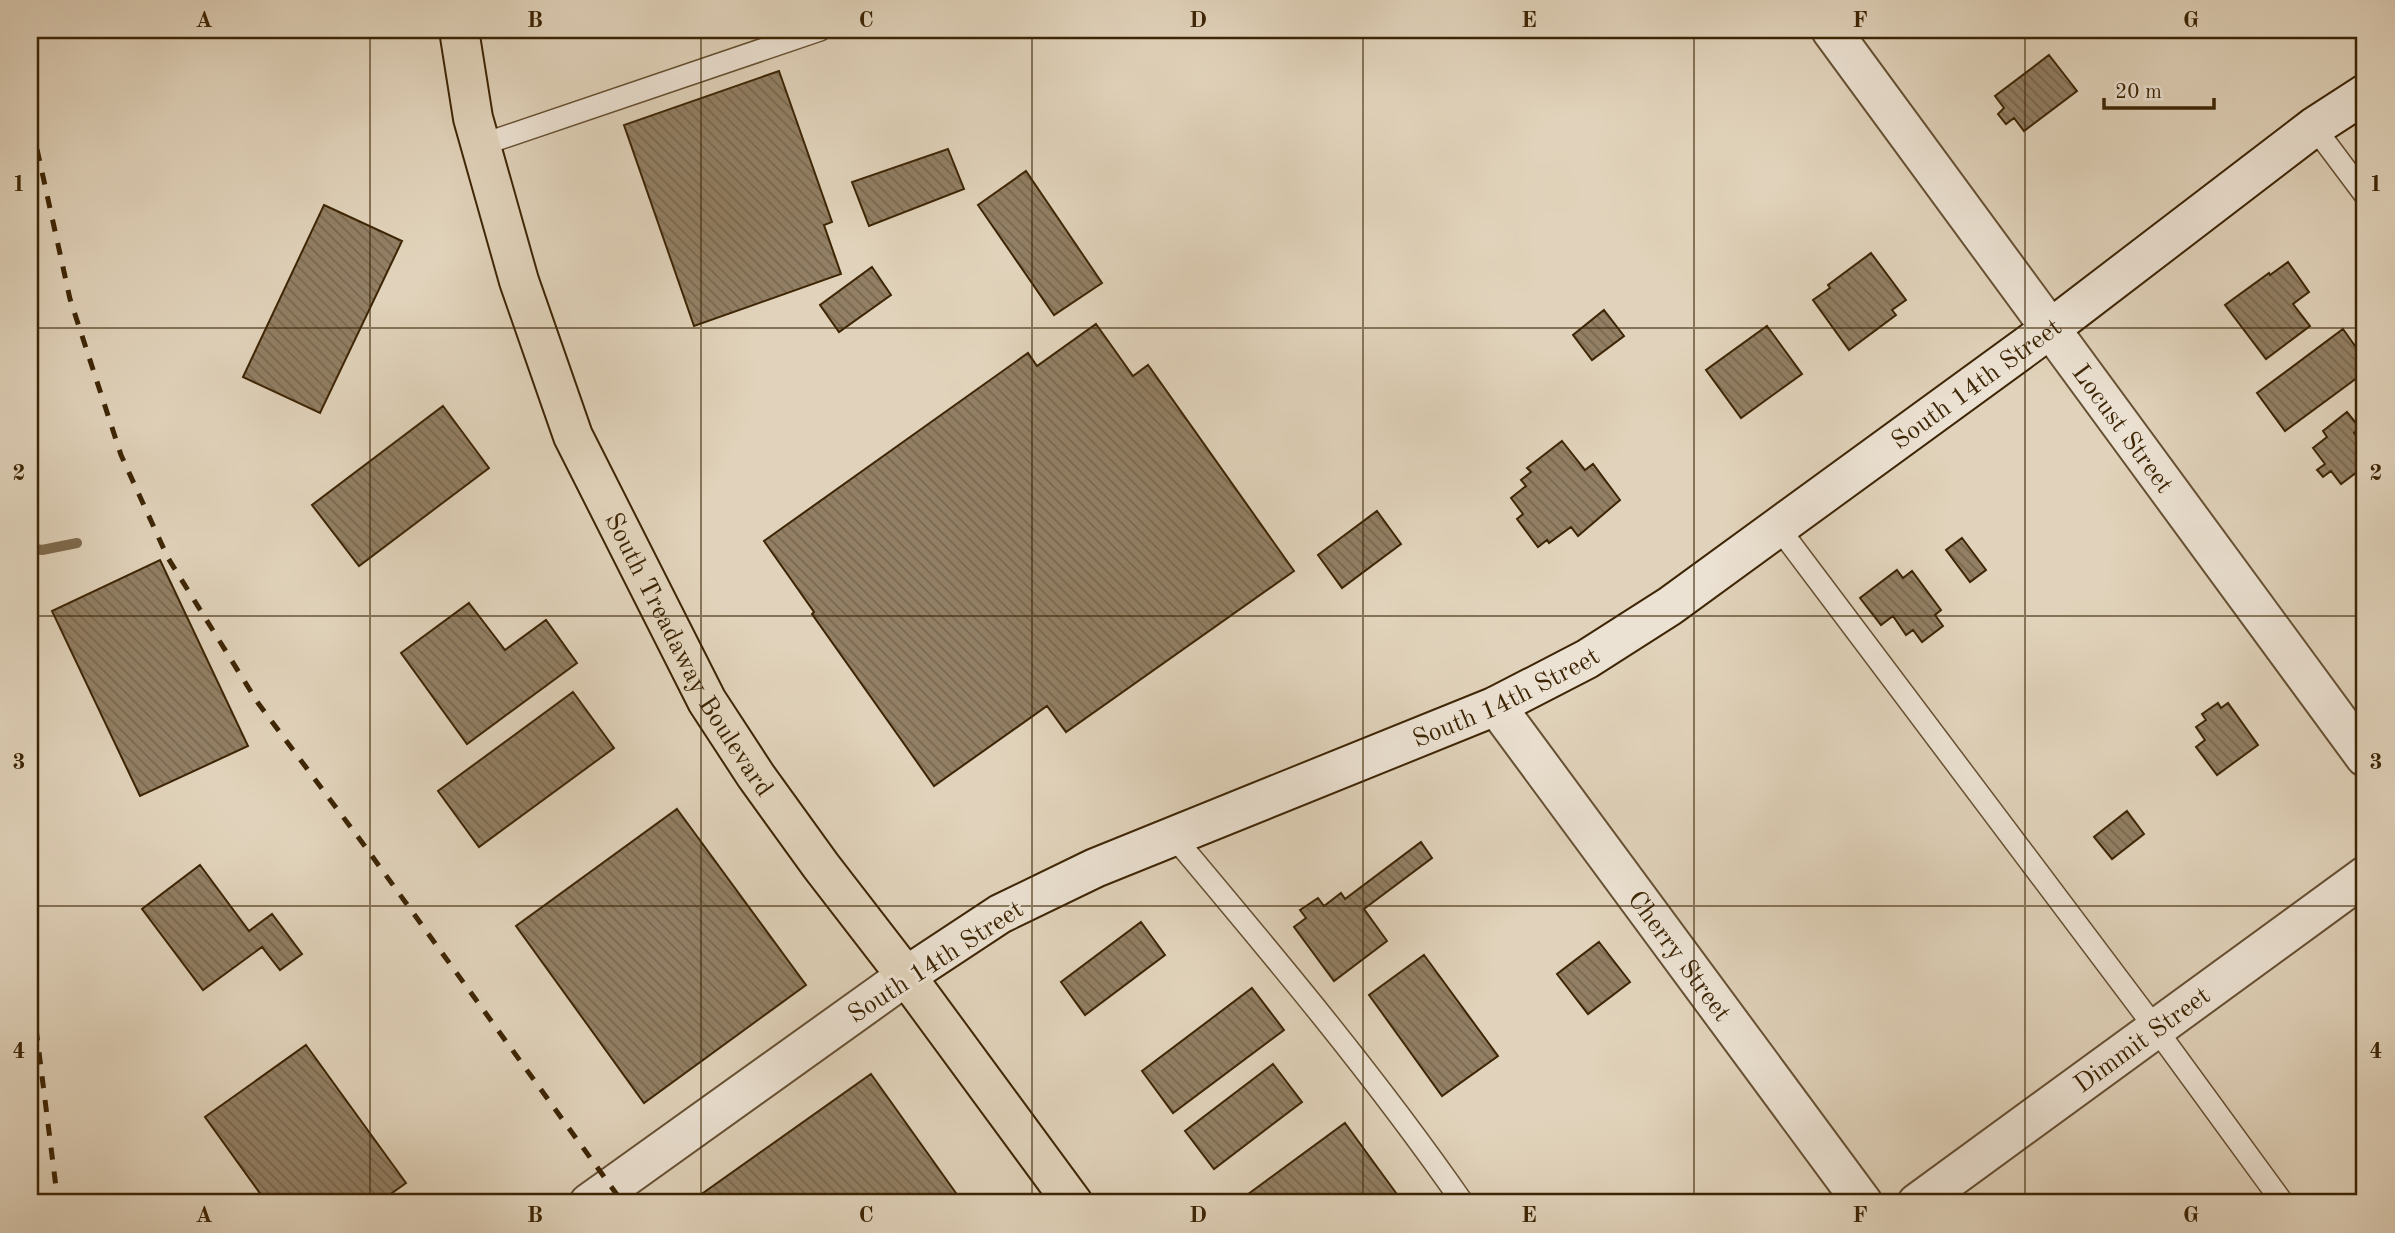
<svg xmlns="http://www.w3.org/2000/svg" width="2395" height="1233" font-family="'Old Standard TT',serif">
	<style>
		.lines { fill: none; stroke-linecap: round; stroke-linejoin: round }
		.stream { stroke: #7e6a4d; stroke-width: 10 }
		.building { fill: url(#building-back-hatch); stroke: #3d2505; stroke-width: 2 }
		.service-casing { stroke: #665032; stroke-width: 24 }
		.minor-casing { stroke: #665032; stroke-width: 42 }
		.tertiary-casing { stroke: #665032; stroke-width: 42 }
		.secondary-casing { stroke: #3d2505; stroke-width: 42 }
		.primary-casing { stroke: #3d2505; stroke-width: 42 }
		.service { stroke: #ece2d3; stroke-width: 21 }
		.minor { stroke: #ece2d3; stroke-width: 38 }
		.tertiary { stroke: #ece2d3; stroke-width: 38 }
		.secondary { stroke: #ece2d3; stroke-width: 38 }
		.primary { stroke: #e1d3bb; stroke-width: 38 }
		.rail { stroke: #3d2505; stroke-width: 5; stroke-dasharray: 12 12; stroke-linecap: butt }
		.grid { fill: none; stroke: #3d2505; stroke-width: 2; stroke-opacity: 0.55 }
		.labels { text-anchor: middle; stroke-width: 6; stroke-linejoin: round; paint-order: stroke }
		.street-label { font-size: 26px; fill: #3d2505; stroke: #ece2d3 }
		.neatline { fill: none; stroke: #3d2505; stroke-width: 2.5 }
		.grid-label { font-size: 23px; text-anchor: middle; font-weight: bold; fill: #3d2505 }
	</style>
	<defs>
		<pattern id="building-back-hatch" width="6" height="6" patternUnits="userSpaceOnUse" patternTransform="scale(1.75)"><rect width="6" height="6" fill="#927f64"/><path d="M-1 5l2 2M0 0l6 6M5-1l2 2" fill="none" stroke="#786850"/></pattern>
	</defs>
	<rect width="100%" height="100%" fill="#e1d3bb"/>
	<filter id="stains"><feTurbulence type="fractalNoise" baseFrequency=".00286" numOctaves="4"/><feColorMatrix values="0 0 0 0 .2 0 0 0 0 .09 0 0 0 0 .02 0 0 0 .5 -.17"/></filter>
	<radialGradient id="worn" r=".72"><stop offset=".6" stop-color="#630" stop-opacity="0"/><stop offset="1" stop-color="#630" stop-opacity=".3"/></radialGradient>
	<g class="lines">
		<path class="stream" d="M30,548l12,2 35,-7"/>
	</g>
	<path class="building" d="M2049,55l28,36 -53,40 -10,-13 -8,6 -8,-10 6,-6 -9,-12z
		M779,71l53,151 -8,3 17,49 -147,52 -70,-201z
		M948,149l16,40 -95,37 -17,-44z
		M1026,171l76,112 -48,32 -76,-110z
		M324,205l78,36 -82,172 -77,-36z
		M1871,253l35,47 -14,10 4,5 -47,35 -36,-50 17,-12 -2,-3z
		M2288,262l21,30 -16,12 17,22 -44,33 -41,-54 44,-32 1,2z
		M872,267l19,28 -52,37 -19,-27z
		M1604,310l20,26 -32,24 -19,-25z
		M1096,324l37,52 15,-11 146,206 -228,161 -19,-26 -113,80 -122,-172 2,-2 -50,-71 264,-188 9,13z
		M1767,326l35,48 -61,44 -35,-48z
		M2343,329l22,31v12l-80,59 -28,-38z
		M443,406l46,62 -130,98 -47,-61z
		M2347,412l13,16 -6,5 11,15v18l-24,18 -10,-13 -8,6 -6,-7 8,-6 -12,-16 14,-11 -4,-6z
		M1562,441l23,29 8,-6 27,36 -42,36 -7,-9 -22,16 -2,-3 -9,7 -21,-28 6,-5 -12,-16 15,-12 -5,-6 10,-8 -4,-4z
		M1377,511l24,33 -59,44 -24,-33z
		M1962,538l24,32 -16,12 -24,-32z
		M160,560l88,186 -108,50 -88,-185z
		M1897,570l6,8 9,-7 29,39 -6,5 8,11 -21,16 -9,-12 -7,5 -13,-19 -12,9 -21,-27z
		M469,603l36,47 41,-30 31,43 -110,81 -66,-91z
		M573,692l41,56 -135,99 -41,-56z
		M2218,703l3,5 7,-5 30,42 -41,30 -21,-28 9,-7 -9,-13 10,-7 -4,-6z
		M677,809l129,176 -162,118 -128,-177z
		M2127,811l17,23 -32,25 -18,-22z
		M1421,842l11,16 -68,51 23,32 -53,40 -40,-54 12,-9 -6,-8 18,-12 6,8 17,-13 4,6z
		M200,865l49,66 23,-17 30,40 -22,16 -18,-23 -59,43 -61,-81z
		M1141,922l24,33 -80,60 -24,-33z
		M1599,942l31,40 -42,32 -31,-40z
		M1424,955l74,101 -56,40 -73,-101z
		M1252,988l32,42 -111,83 -31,-42z
		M306,1045l100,138 -28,20h-111l-62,-86z
		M1273,1064l29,38 -88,67 -29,-38z
		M871,1074l92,129h-274z
		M1345,1123l51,70 -14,10h-146z"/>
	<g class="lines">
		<g class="service-casing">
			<path id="service" d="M2314,127l51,68
				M481,145l339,-115
				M1778,527l378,502 127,174
				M1173,836c101,120 201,239 290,367"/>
		</g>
		<g class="minor-casing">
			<g id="minor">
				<path id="s1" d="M1831,30l534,727"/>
				<path id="s2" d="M1496,706l367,497"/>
				<path id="s3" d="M1917,1203l448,-327"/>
			</g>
		</g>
		<g class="tertiary-casing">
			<path id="tertiary" d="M589,1203l317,-227"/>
		</g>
		<g class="secondary-casing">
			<g id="secondary">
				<path id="s4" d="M906,976l94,-62 95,-46 401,-162 91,-47 83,-53 380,-277 264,-202 51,-33"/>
			</g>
		</g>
		<g class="primary-casing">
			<g id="primary">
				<path id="s5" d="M459,30l14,88 46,163 54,155 134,265 49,75 65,90 85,110 167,227"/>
			</g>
		</g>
		<use href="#service" class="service"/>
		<use href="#minor" class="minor"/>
		<use href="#tertiary" class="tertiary"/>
		<use href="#secondary" class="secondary"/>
		<use href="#primary" class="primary"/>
		<path class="rail" d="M30,102l1,20 39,177 51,156 47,103 90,145 106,142 259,358
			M30,981l28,222"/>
	</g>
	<path class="grid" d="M370,30v1173M701,30v1173M1032,30v1173M1363,30v1173M1694,30v1173M2025,30v1173M30,328h2335M30,616h2335M30,906h2335"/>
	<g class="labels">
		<g class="street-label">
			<text dy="9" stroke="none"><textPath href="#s4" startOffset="1230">South 14th Street</textPath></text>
			<text dy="9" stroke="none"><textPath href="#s1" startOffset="494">Locust Street</textPath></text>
			<text dy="9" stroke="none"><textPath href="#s5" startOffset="670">South Treadaway Boulevard</textPath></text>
			<text dy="9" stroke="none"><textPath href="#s4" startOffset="663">South 14th Street</textPath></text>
			<text dy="9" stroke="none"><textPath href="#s2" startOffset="310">Cherry Street</textPath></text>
			<text transform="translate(935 961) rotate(-33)" y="9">South 14th Street</text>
			<text dy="9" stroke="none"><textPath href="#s3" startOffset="278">Dimmit Street</textPath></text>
		</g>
	</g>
	<rect width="2395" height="1233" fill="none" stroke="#e1d3bb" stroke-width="77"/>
	<path d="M2104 98v10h110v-10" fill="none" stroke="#3d2505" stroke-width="3.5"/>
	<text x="2115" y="98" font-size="21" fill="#3d2505" stroke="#ece2d3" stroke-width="5" paint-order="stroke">20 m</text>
	<rect x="38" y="38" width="2318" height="1156" class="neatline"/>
	<g class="grid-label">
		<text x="204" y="27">A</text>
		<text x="535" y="27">B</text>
		<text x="866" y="27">C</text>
		<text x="1198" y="27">D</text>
		<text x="1529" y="27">E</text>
		<text x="1860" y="27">F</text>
		<text x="2191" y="27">G</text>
		<text x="19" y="191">1</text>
		<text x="2376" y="191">1</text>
		<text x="19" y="480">2</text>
		<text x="2376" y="480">2</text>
		<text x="19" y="769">3</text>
		<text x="2376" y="769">3</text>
		<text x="19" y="1058">4</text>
		<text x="2376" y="1058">4</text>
		<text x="204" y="1222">A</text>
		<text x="535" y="1222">B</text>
		<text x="866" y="1222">C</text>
		<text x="1198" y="1222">D</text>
		<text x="1529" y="1222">E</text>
		<text x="1860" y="1222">F</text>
		<text x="2191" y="1222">G</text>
	</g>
	<rect width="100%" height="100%" filter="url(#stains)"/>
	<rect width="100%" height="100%" fill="url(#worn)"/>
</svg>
